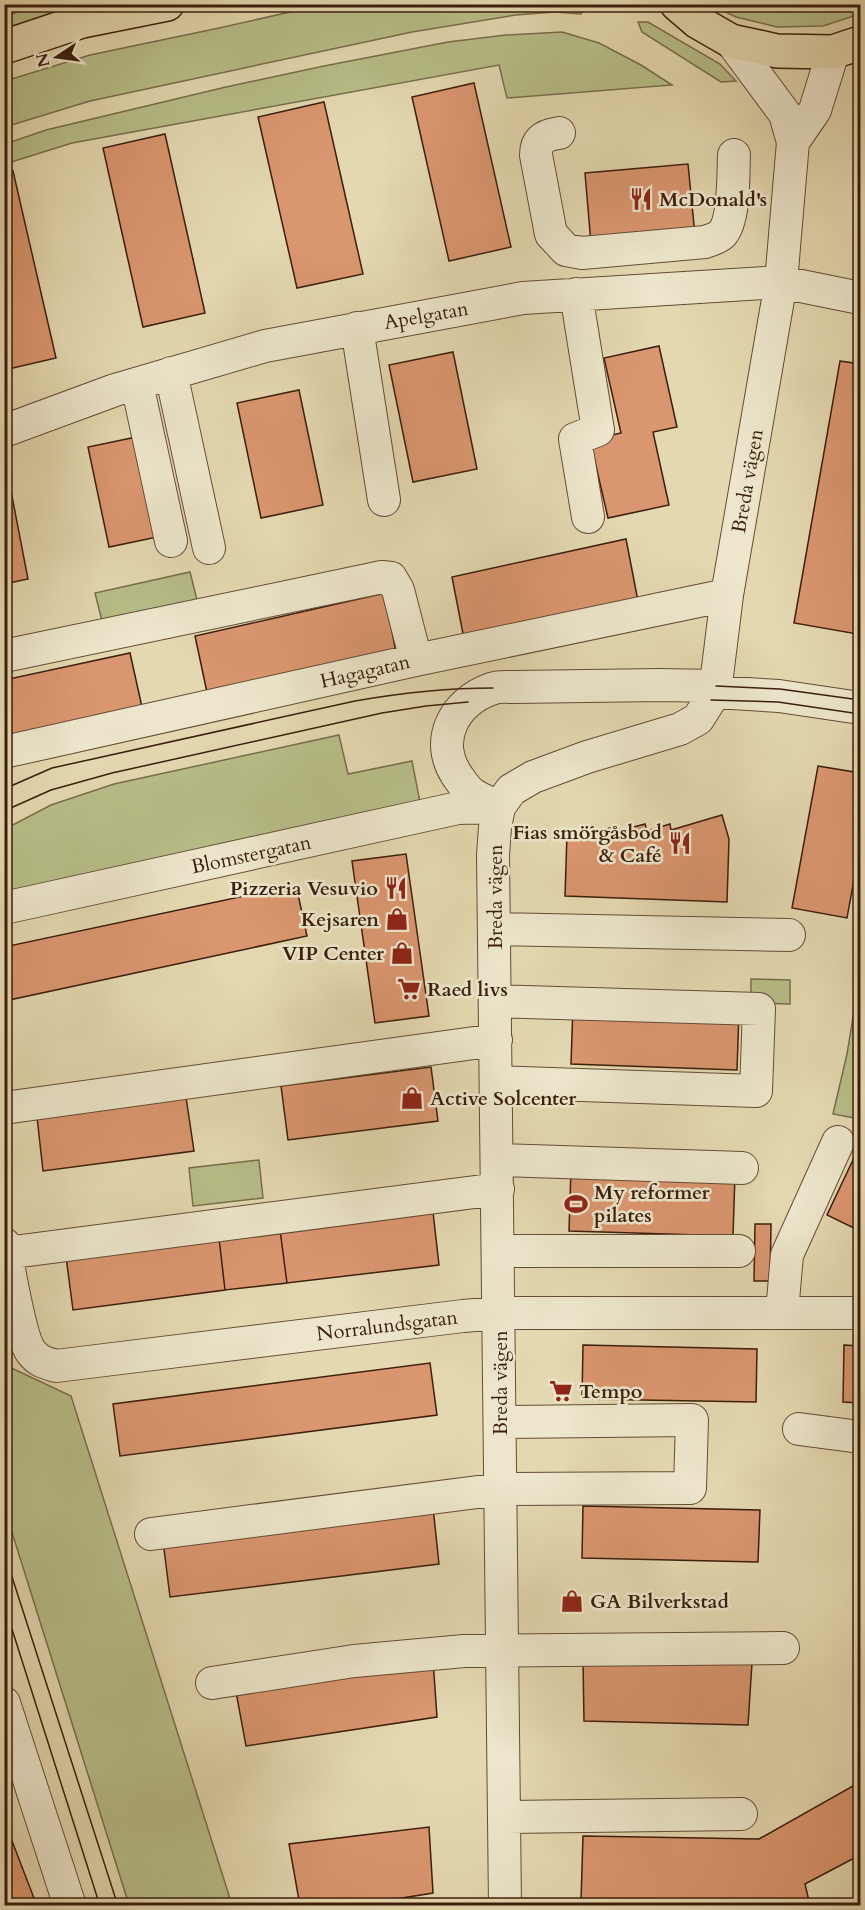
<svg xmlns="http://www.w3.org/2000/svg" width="865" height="1910" font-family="Cardo,serif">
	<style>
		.green { fill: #b7be89; stroke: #796e4a; stroke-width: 1.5 }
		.building { fill: #da966f; stroke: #3b1e0c; stroke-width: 1.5 }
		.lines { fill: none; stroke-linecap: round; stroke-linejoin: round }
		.minor-casing { stroke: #654c35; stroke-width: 34 }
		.highway-casing { stroke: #3b1e0c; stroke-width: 36 }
		.minor { stroke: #ede6cc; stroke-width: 32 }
		.highway { stroke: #e4d8b0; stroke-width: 33 }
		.tram { stroke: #3b1e0c; stroke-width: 1.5 }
		.labels { text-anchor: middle; stroke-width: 5; stroke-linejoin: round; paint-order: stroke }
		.poi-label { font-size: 20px; font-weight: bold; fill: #3b1e0c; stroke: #ede6cc; text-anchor: start }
		.street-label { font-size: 20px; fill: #3b1e0c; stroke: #ede6cc }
	</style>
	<rect width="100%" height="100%" fill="#e4d8b0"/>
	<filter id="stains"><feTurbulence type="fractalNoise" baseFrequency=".00333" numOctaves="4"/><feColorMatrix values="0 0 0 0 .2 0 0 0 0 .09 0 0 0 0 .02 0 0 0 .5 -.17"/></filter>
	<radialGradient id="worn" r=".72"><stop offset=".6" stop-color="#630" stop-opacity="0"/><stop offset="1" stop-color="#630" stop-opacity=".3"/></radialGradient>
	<path class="green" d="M40,5h60l-95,24v-13z
		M321,5h264l-4,9 -26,-2 -39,3 -104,17 -322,69 -85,26v-46l85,-26 129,-27z
		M711,5h149v9l-37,12 -46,1 -41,-10z
		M638,22h10l72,42 16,17 -15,1 -79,-50z
		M562,32l37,11 42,22 31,20 -165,13 -8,-33 -427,78 -67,21v-20l41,-14 180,-43 98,-21 124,-24 58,-7z
		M190,572l9,36 -95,21 -9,-36z
		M339,735l9,39 64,-13 8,41 -415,94v-67l46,-24 63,-21z
		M860,974v145l-27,-5 14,-60z
		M751,979l39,1v24l-39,-1z
		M259,1160l4,38 -70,8 -4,-38z
		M5,1365l66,31 161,509h-103l-124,-395z"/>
	<path class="building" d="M474,83l37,164 -62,14 -37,-164z
		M324,102l39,172 -66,14 -39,-171z
		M165,134l40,179 -62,14 -40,-179z
		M688,164l7,71 -104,9 -6,-71z
		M13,171l43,187 -52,12v-197z
		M659,346l18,81 -24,5 16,73 -61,13 -18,-78 31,-7 -17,-75z
		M453,352l24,117 -64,13 -24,-117z
		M840,361l20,3v252l-3,18 -63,-11z
		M299,390l24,115 -62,13 -24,-115z
		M146,435l21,100 -58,12 -21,-100z
		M10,486l18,93 -24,5v-97z
		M626,539l12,62 -174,38 -12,-62z
		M385,593l11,60 -188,44 -13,-61z
		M130,653l12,54 -138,32v-59z
		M818,766l42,7v74l-13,71 -55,-10z
		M722,815l7,24 -2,63 -162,-6 2,-62 26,-7 2,5 23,-6 1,5 26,-7 2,7 23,-7 1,6z
		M406,854l23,162 -54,7 -23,-162z
		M296,885l11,51 -298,64 -5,-21v-32z
		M573,1005l166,6 -2,59 -166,-6z
		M431,1067l7,54 -150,19 -7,-54z
		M186,1097l8,54 -151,20 -6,-54z
		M860,1145v86l-33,-16z
		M571,1169l164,5 -2,62 -164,-5z
		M433,1212l6,53 -152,18 -7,-53z
		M755,1224h16l-1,57h-16z
		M280,1230l7,53 -62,7 -6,-52z
		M219,1238l6,52 -152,20 -7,-53z
		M583,1345l174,4 -1,53 -174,-3z
		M844,1345l16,1v57l-17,-1z
		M430,1363l7,52 -317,41 -7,-52z
		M583,1506l177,4 -2,52 -176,-4z
		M433,1507l6,57 -269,33 -7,-56z
		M433,1660l4,57 -191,29 -10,-54z
		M583,1662l169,1 -4,62 -164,-4z
		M860,1782v73l-55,29 4,17 -18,5h-71l-139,-5 2,-65 176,3z
		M4,1820l33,86h-33z
		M429,1827l4,66 -81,13h-52l-11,-62z"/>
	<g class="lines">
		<g class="minor-casing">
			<path id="minor" d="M559,133c-15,2 -23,7 -23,22l15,79 15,16 16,3 123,-11c6,-2 13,-4 17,-8 13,-15 11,-59 12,-79
				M793,142l22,-32 18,-58
				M576,294l22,136 -23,9 13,78
				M357,328l27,172
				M171,373l38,175
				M137,384l34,157
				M4,431l111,-41 150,-44 258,-48 258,-16 79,16
				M4,656l378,-79 9,1 7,12 18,70
				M715,692l64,4 81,12
				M4,752l412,-92 311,-65
				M499,807c-8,-4 -17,-7 -25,-12 -8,-5 -13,-14 -18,-21 -22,-35 -1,-72 35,-85 7,-3 16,-2 23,-2l146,-2 56,1
				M4,908l454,-100 41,-1
				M494,929l295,6
				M495,1001l264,8 -3,82 -260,-9
				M4,1108l492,-68
				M497,1160l245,8
				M4,1244c5,22 16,96 28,109 6,8 14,10 24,13l407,-50 37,-3h360
				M498,1251h241
				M6,1253l492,-64
				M782,1312l5,-57 51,-113
				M799,1429l61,8
				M151,1534l350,-45 189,-1 2,-68 -191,2
				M212,1683l142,-22 110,-10 319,-3
				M4,1703l66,203
				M504,1817l237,-3
				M505,1906l-12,-1051 2,-28 4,-20 12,-17 22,-13 54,-20 93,-28 18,-10 17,-27 12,-97 54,-313 12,-140 -8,-28 -54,-73"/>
		</g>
		<g class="highway-casing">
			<path id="highway" d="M677,4l21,18 33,19 46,10 56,1 27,-9
				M4,47l78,-26 85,-17"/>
		</g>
		<use href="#minor" class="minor"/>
		<use href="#highway" class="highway"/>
		<path class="tram" d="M716,686l64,3 80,11
			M711,700l67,2 82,12
			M4,789l48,-21 303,-67c46,-8 92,-13 138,-13
			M4,811l47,-21 61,-17 270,-60 44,-7 42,-4
			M4,1552l114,354
			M4,1604l96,302"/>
	</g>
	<defs>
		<g id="restaurant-bare" transform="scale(1.8)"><path d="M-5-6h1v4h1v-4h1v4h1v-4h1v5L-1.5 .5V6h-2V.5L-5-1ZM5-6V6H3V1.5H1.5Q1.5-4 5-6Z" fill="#8f2418" stroke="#ede6cc" stroke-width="2.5" paint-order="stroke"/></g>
		<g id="shop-bare" transform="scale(1.8)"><path d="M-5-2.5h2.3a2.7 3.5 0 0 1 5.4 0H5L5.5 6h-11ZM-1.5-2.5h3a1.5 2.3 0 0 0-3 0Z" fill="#8f2418" stroke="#ede6cc" stroke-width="2.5" paint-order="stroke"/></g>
		<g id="supermarket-bare" transform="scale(1.8)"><path d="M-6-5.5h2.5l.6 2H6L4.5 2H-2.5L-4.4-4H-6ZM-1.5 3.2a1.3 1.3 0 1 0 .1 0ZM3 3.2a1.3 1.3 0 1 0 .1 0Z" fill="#8f2418" stroke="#ede6cc" stroke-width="2.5" paint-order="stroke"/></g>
		<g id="stadium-bare" transform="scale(1.8)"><path d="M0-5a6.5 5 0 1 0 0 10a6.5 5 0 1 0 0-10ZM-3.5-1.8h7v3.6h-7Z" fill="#8f2418" stroke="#ede6cc" stroke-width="2.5" paint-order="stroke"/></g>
	</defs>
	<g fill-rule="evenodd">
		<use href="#restaurant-bare" x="641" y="199"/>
		<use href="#restaurant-bare" x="680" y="843"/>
		<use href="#restaurant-bare" x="396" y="888"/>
		<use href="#shop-bare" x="397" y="919"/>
		<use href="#shop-bare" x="402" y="953"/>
		<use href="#supermarket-bare" x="409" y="989"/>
		<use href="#shop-bare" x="412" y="1098"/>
		<use href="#stadium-bare" x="576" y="1204"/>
		<use href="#supermarket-bare" x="561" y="1391"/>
		<use href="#shop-bare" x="572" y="1601"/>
	</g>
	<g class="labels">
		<g class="poi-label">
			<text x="659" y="206">McDonald's</text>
			<text x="662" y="839" text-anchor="end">Fias smörgåsbod<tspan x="662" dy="23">&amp; Café</tspan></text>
			<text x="378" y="895" text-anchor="end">Pizzeria Vesuvio</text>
			<text x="379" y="926" text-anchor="end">Kejsaren</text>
			<text x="384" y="960" text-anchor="end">VIP Center</text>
			<text x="427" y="996">Raed livs</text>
			<text x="430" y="1105">Active Solcenter</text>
			<text x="594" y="1199">My reformer<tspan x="594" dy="23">pilates</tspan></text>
			<text x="579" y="1398">Tempo</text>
			<text x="590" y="1608">GA Bilverkstad</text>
		</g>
		<g class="street-label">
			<text transform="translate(426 315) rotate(-10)" y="7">Apelgatan</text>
			<text transform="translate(747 481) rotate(-80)" y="7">Breda vägen</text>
			<text transform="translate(365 671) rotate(-13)" y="7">Hagagatan</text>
			<text transform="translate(251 854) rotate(-12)" y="7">Blomstergatan</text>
			<text transform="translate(495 897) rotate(-90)" y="7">Breda vägen</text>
			<text transform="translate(387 1325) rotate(-7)" y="7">Norralundsgatan</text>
			<text transform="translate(500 1383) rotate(-90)" y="7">Breda vägen</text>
		</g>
	</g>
	<rect width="865" height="1910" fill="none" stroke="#e4d8b0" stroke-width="24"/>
	<rect x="6" y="6" width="853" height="1898" fill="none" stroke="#3b1e0c" stroke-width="3"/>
	<rect x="12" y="12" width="841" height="1886" fill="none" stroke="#3b1e0c" stroke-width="1.5"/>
	<g transform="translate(57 57) rotate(257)" stroke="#ede6cc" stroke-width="4.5" paint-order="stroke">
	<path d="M0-4.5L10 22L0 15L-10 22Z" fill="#3b1e0c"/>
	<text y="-9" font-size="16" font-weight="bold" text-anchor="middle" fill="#3b1e0c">N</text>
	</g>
	<rect width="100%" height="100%" filter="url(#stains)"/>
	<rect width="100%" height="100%" fill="url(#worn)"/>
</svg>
